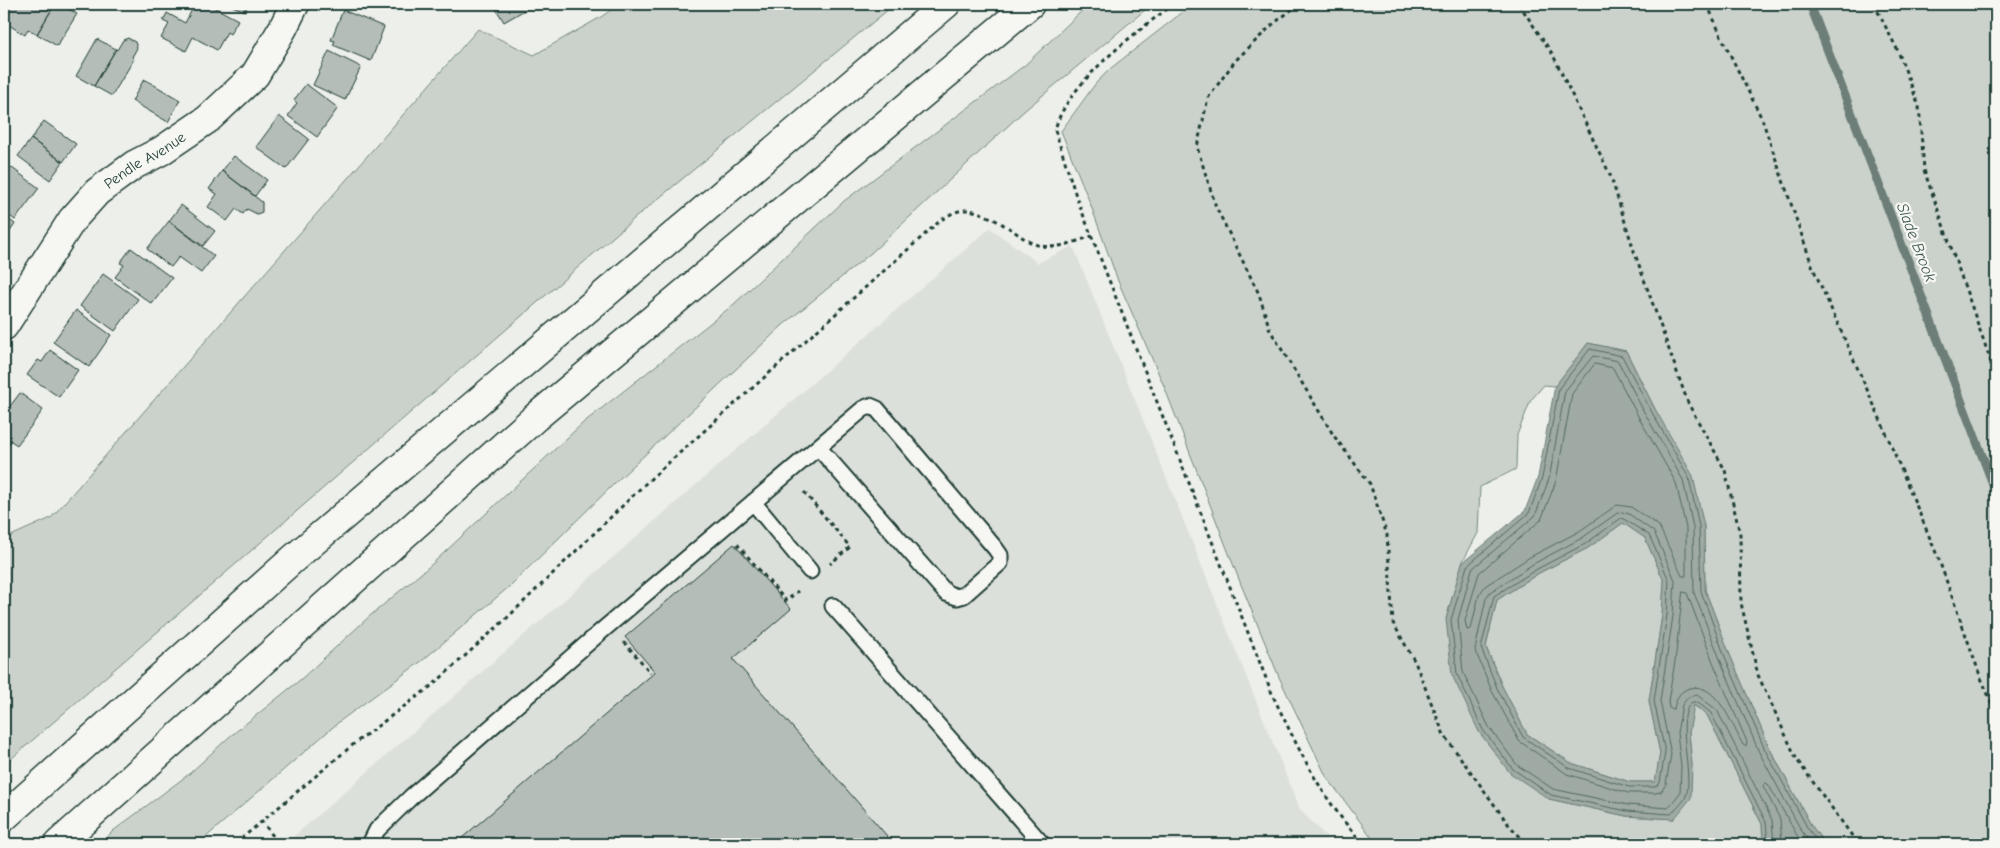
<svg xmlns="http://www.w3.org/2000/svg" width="2000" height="848" font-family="'Comic Neue',sans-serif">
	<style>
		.built { fill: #dce0db }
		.green { fill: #cbd2cc; stroke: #758880 }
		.water { fill: #9faaa4; stroke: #6c7e77; fill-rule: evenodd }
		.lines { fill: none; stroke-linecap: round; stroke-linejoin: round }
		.shore { stroke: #526961; stroke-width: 1 }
		.stream { stroke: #6c7e77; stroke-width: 9 }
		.building { fill: #b4bdb8; stroke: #1f3d34 }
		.service-casing { stroke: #1f3d34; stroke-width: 19 }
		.minor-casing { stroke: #1f3d34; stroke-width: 31 }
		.trunk-casing { stroke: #1f3d34; stroke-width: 31 }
		.path { stroke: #1f3d34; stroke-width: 3; stroke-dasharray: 4 4; stroke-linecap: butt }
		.service { stroke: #f6f6f2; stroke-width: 15 }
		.minor { stroke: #f6f6f2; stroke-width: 28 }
		.trunk { stroke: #f6f6f2; stroke-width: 28 }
		.labels { text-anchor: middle; stroke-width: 4.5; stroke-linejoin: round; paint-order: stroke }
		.street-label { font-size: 15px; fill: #1f3d34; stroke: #f6f6f2 }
		.water-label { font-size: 16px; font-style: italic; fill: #3f5850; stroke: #f6f6f2 }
	</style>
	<rect width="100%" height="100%" fill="#edefea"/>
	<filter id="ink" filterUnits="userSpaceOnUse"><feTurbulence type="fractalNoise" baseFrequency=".02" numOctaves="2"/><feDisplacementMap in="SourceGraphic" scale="10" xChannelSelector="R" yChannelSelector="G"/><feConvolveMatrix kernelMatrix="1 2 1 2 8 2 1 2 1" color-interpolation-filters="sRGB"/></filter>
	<g filter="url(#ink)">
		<path class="built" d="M990,228l48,35 35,-17 227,564 34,34h-1049z"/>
		<path class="green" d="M619,4h276l-259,213 -632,548v-226l47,-21 427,-489 56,26 67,-38z
			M1089,4h63l-128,107 -153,142 -88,72 -165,155 -108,106 -87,74 -83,61 -142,123h-98l13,-13 76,-57 39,-36 72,-58 71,-65 60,-50 152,-142 150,-118 111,-104 181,-136z
			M1193,4h803v840h-171l-14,-19 -42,-78 -39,-92 -25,-65 -1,-64 -50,-119 -28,-56 -38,-8 -33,43 -11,-1 -13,15 -14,35 -1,34 -36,18 -2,46 -16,30 -16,56 103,180 77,17 48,3 18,-54 -3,-32 4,-28 14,10 55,109 1,20h-385l-5,-5 -47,-63 -47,-99 -39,-95 -76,-196 -46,-105 -28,-78 -29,-72 35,-48 15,-15z
			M1623,523l22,15 19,43 -2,34 -13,86 11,52 -4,29h-26l-59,-19 -44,-29 -25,-48 -16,-39 11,-47 42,-27 49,-25z"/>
		<path class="water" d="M1588,343l38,8 28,56 39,69 11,50 1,64 25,65 39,92 42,78 14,19h-62l-1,-20 -55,-109 -13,-10 -5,28 3,32 -1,33 -17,21 -48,-3 -77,-17 -39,-26 -31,-41 -27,-57 -6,-56 16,-56 63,-52 13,-34 17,-91zM1623,523l22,15 19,43 -2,34 -13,86 11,52 -5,29h-25l-59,-19 -44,-29 -25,-48 -16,-39 11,-47 42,-27 49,-25z"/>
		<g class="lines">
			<path class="shore" d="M1595,364l18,4 25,48 38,67 10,45v48h-4l-23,-50 -28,-19 -14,-2 -39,27 -48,25 -45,29 -6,9 -8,34 -4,1 -2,-9 14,-48 62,-53 15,-39 16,-87z
				M1622,512l7,2 25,18 21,48 -2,36 -13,85 11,53 -5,30 -5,8 -6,1h-27l-61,-19 -48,-33 -27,-50 -17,-41 11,-52 4,-6 43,-28 49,-26 34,-24z
				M1622,518l27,17 20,45 -2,35 -13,86 11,51 -5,31 -5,4h-26l-60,-19 -46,-31 -26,-49 -16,-40 13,-52 43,-27 48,-25z
				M1683,592l4,1 26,69 34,80 -1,4 -3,-1c-10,-18 -26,-64 -53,-57 -11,3 -14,11 -16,21l-5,-1 -1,-7 7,-39z
				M1768,844l-2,-22 -55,-109 -14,-11h-5c-18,14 2,74 -6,94 -2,6 -11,14 -15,18l-44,-3 -76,-16 -38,-26 -30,-39 -26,-56 -6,-54 16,-54 62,-53 13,-35 17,-90 31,-39 32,7 28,53 39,69 10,48 2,65 24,66 40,93 42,77 12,17
				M1774,844l-2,-24 -55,-110 -20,-15 -9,2 -6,8 -5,28 4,33 -1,27 -12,15 -40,-3 -75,-16 -36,-24 -28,-38 -26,-55 -5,-52 14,-51 63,-53 14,-37 16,-88 28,-35 25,5 26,51 39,68 10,47 1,66 26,66 39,93 42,78 10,14
				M1782,844l-2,-25 -17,-33 2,-3 3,1 34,60"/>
			<path class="stream" d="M1810,4l186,488"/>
		</g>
		<path class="building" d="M4,4h51l-18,30 -9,-5 -3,6 -21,-13 4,-8 -4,-3z
			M55,4h6l16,10 -20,32 -20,-12z
			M195,4h13l30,16 -8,14 -3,-2 -10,18 -24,-13 -7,14 -25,-13 8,-14 -6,-3 4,-8 18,10z
			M227,4h21l-3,7z
			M356,4h39l-1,7z
			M493,4h35l2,3 -26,15z
			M343,10l41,17 -13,34 -38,-16 2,-4 -4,-1z
			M128,38l7,4 2,6 -5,9 2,2 -22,37 -18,-10 22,-37 1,1 6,-10z
			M97,39l19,10 -22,37 -18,-10z
			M329,51l32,16 -16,33 -32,-15z
			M144,79l36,21 -12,22 -36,-21z
			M306,84l32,24 -21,29 -29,-21 9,-13 -3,-3z
			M279,116l30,23 -23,30 -30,-22z
			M44,121l32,23 -13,18 -32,-23z
			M31,139l32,23 -13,18 -32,-24z
			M234,156l33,24 -12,16 -33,-25z
			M4,162l35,26 -24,32 -11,-9z
			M222,171l40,31v10l-5,2 -10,-5 -4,5 -7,-5 -9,12 -19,-14 9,-13 -8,-5z
			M181,205l34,26 -12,15 -34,-25z
			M4,216l11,8 -8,12 -3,-2z
			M169,221l45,35 -13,17 -22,-16 -8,10 -24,-18z
			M131,248l41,30 -20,26 -37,-27 9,-12 -4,-2z
			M103,274l35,25 -23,32 -35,-25z
			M76,310l35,25 -22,32 -36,-25z
			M50,350l28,20 -19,27 -32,-22 11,-15 4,2z
			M20,393l23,17 -26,35 -6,-4 -7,9v-36z
			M734,544l57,65 -58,50 161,185h-439l200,-172 -30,-35z"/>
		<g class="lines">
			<g class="service-casing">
				<path id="service" d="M753,502l57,69
					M833,606l209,238
					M370,844l7,-14 34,-33 194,-169 258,-219 7,-3 7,3 118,139 5,7v8l-36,32 -7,2 -11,-4 -128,-146"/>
			</g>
			<g class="minor-casing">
				<g id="minor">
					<path id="s1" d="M4,326l68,-106 25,-28 37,-27 27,-14 47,-32 47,-44 28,-47 12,-24"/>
				</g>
			</g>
			<g class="trunk-casing">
				<path id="trunk" d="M4,817l289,-258 653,-555
					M58,844l478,-427 494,-413"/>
			</g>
			<path class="path" d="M1174,4c-37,27 -108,80 -119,126l22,69 196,497c25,52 50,106 91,148
				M1299,4l-27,21 -37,36 -27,37 -11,49 19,60 43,87 11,36 64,106 36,48 17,51 6,88 22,39 29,73 65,90 18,19
				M1519,4l34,51 58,122 24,77 53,149 37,67 15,64 1,69 17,72 39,85 61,84
				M1707,4l15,34 40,81 51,149 68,153 58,139 42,118 15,35
				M1874,4l24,47 21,55 5,64 72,206
				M804,492l46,55 -20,17
				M737,544l49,57 12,-10
				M624,642l27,31
				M261,820l18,24
				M235,844l120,-101 79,-59 73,-66 140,-136 294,-262c8,-5 16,-10 25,-10 11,-1 33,12 43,18 11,7 19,15 33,18 17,3 35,-5 50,-10"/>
			<use href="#service" class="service"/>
			<use href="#minor" class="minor"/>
			<use href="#trunk" class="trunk"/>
		</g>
	</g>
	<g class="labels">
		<g class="street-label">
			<text dy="5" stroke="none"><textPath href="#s1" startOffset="221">Pendle Avenue</textPath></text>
		</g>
		<g class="water-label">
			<text transform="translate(1917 242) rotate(69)" y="6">Slade Brook</text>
		</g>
	</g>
	<rect width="2000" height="848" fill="none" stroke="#f6f6f2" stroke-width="20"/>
	<rect x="10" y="10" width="1980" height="828" fill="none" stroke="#1f3d34" stroke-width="2" filter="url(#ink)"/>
</svg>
